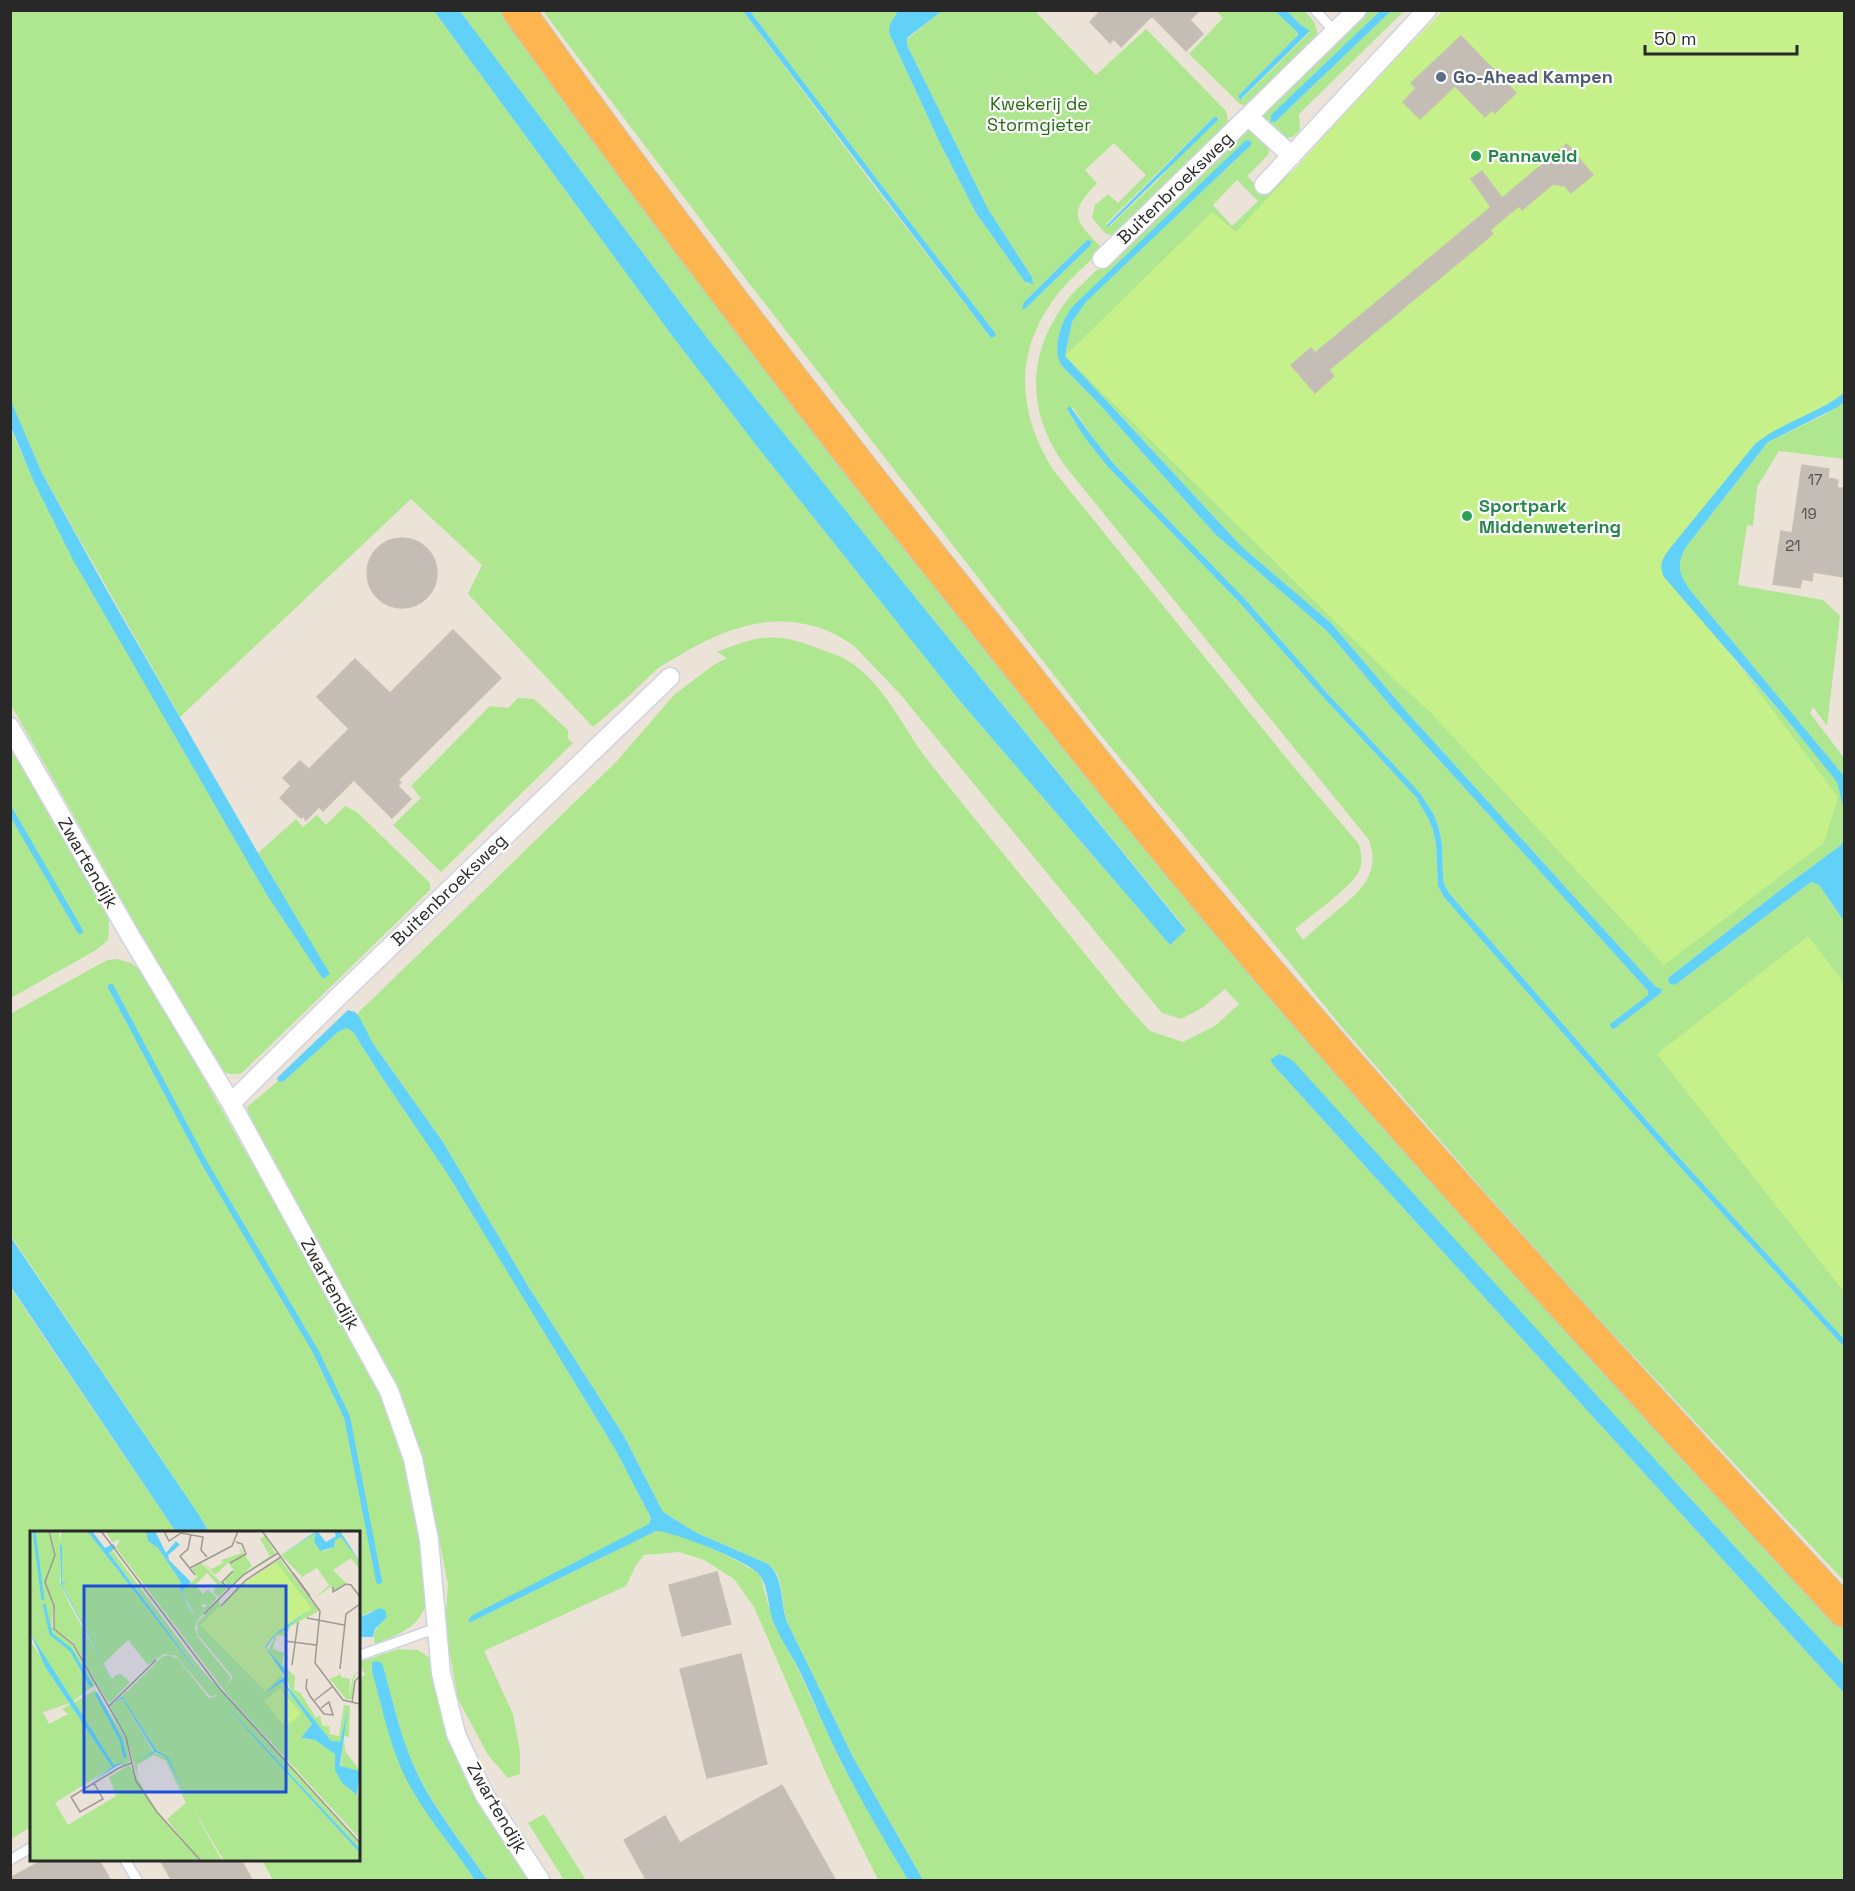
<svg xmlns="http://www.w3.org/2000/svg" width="1855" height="1891" font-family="'Space Grotesk',sans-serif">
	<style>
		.green { fill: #aee790; fill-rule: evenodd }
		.pitch { fill: #c6f08a }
		.water { fill: #62d1f7 }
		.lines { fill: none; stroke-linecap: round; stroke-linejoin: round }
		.stream { stroke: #62d1f7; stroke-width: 6 }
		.building { fill: #c3bdb5; stroke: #c7c0b2; stroke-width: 1.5 }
		.service-casing { stroke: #ced2e3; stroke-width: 12 }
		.minor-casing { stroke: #ced2e3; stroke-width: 21 }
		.trunk-casing { stroke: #c7c7c7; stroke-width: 34 }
		.service { stroke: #fff; stroke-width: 9 }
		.minor { stroke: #fff; stroke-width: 18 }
		.trunk { stroke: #fdb64f; stroke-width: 32 }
		.service-dot { fill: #5c6f8a; stroke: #fff; stroke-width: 2 }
		.leisure-dot { fill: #2e9e5b; stroke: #fff; stroke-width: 2 }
		.labels { text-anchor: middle; stroke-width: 4.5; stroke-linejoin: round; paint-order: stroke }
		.number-label { font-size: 15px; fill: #4f4d4b }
		.service-label { font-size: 18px; font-weight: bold; fill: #4e5e75; stroke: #fff; text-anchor: start }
		.park-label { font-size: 18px; fill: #266914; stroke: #fff }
		.leisure-label { font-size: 18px; font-weight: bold; fill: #27864d; stroke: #fff; text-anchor: start }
		.street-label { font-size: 18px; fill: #282828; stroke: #fff }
		.inset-river { fill: none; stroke: #62d1f7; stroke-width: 3 }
		.inset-road { fill: none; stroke: #9e9892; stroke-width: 1.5 }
		.view { fill: #1d4ed8; fill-opacity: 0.15; stroke: #1d4ed8; stroke-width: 3 }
		.inset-edge { fill: none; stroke: #282828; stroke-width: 3 }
	</style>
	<rect width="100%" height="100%" fill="#ece3d8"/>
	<path class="green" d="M10,11h424l236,322 89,116 200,251 211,245 16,-16 -275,-337 -203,-253 -248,-328h41l41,59 1141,1385 161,173v37l-166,-180 -408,-426 5,8 569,626v187h-921l-70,-123 -65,-133c-7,-16 -4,-35 -10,-48 -2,-5 -6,-8 -10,-12l-73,-32 -32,-20 -39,-76 -96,-150 -85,-144 -71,-100 -15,-28 259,-252 58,-67 38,-29 15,-8 -10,-6c41,-16 58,-21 100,-4 8,3 18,6 26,10 40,21 59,69 86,104 64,80 130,159 194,239l27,30 33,11 32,-16 24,-22 -14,-15 -23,19 -21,11 -19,-6 -262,-319 -46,-48c-57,-41 -117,-25 -172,8 -8,5 -17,9 -24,14 -9,8 -18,17 -27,26 -12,11 -25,22 -38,33l-125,-133 14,-29 -71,-66 -231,218 -138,-244 -31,-72z
		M543,11h200l125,167 123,160 5,-4 -123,-160 -123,-163h148l-9,22 50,108 37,72 49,69 3,2 4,-7 -44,-68 -81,-164v-6l35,-28h93l61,64 50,-46 80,82 3,16 -113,110 -11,-4 -13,-15 3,-13 13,-11 10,9 28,-28 -32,-32 -29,27 12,13c-29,30 -23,37 4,64l-1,5c-13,12 -28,25 -40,39 -46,57 -45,119 -6,180l243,300 61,72c4,9 5,19 1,28 -7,16 -49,45 -64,58l8,11c10,-9 19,-17 29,-25 25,-21 50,-39 37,-75l-304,-374c-41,-58 -38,-116 6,-171l170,-165 6,-2 22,21 -1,6 -21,21 19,19 32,-29 546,-155 -80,426 -102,122 38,62 84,95 54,66c5,16 12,49 3,63l-62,46 -111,87 7,7 136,-103 8,3 25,36v418l-169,-186 -226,-260 -5,-9 -1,-7 -1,-33 -3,-15 -5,-14 -14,-22 -92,-99 -84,-96 -131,-135 -23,-29 -17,-26 -6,1 18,29 23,29 131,135 85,96 92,99 12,21 5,12 3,14 2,42 6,11 227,260 173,190v234l-259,-277 -100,-112 -144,-166 -56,-69 -186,-224 -361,-464zM1214,117l-55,62 -49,47h-4v-2zM1251,145l-165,157 -14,20 -7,34 177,191 89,76 75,88 250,276 6,2 -1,4 -47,36 -4,-5 38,-29v-4l-255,-282 -65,-77 -113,-98 -115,-129 -39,-40c-9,-18 0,-43 11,-58zM1237,180l21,21 -26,25 -19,-21zM1086,241l6,1 -2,4 -65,63 -1,-7z
		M1216,11h59l22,21v5l-59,59 4,3 68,-67 -9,-7 -14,-14h17c9,8 14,14 13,27l-70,68 -7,-2 -51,-50 34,-36z
		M1364,11h16l-109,104v7h4l116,-111h13l-105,103 1,16 -7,7 -7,1 -24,-20v-5z
		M1844,402v57l-65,-8 -22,36 -4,39 -6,-1 -9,60 85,15 17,16 -13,110 -14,-19 -3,6 34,45v18l-154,-186c-11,-16 -14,-26 -4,-43l78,-100 4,-5 56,-27z
		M10,427l23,53 290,499 6,-5 -71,-121 38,-34 7,8 14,-12 9,10 19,-19 12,6 73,71v7l-188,183c-16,4 -18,-2 -29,-12l-202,-356z
		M518,698l16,1 34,31v9l5,4 -132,129 -48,-47 28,-27 -10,-12 79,-80 18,2z
		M10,744l96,167 3,11 -1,18 -12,10 -85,48z
		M117,959l14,4 9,7 29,47 219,386c19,54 27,106 35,163 1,11 6,29 2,41 -9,22 -29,29 -50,37 -4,-12 4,-19 12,-27l-16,-6 -12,7 -1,-86h-149l-10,-17 -188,-279 -1,-222 86,-48 12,-6z
		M347,1028l6,4 28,44 68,99 166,274 36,69 -2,6 -178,98 185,-91h7l29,9 34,15 31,17 3,3 14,50 20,36 48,103 66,116h-30l-49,-100 -75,-173 -20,-28 -30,-19 -25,-8 -35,3 -8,10 -10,21 -142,65 29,63 7,38v22l-12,4 -20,-23 -30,-56 -13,-71 3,-44 -15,-74 -23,-89 -9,-27 -148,-258 -6,-29 31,-26 5,1 55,-50z
		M10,1287l166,245h-144l-1,295 -20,12z
		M399,1649l19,1 15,10 98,220h-44c-25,-38 -55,-74 -74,-116 -14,-32 -21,-68 -31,-101l-11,3 25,88 43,76 36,50h-202l-11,-20h96v-181l7,-4 -6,-13z
		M544,1814l42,66h-22l-36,-57z"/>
	<path class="pitch" d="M1443,11h401v385l-81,45 -98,126 173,230 -14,46 -160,122 -235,-254 -34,-31 -330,-324 147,-144 24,20 57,-61 79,-89z
		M1808,936l36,47v309l-187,-238z"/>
	<path class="water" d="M434,11h26l248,328 203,253 275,338 -16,15 -211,-245 -200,-251 -89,-116z
		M743,11h7l123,163 123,160 -2,3 -3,1z
		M898,11h44l-35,27v7l81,164 44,68 1,7 -8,-2 -49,-69 -37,-72 -50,-108 1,-9z
		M1275,11h12l14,14 9,6 -70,69 -2,-4 60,-61 -1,-3z
		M1380,11h11l-116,111h-4v-7z
		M1214,117h3l1,3 -109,106h-3z
		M1246,140l5,1v4l-165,157 -14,20 -7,34 177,191 89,76 75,88 250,276 6,2 -1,4 -47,36 -3,-1 -1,-4 38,-29v-4l-255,-282 -65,-77 -113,-98 -115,-129 -39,-40c-9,-18 0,-43 11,-58z
		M1089,240l3,2 -2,4 -65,63h-3l2,-7 62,-61z
		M1844,393v9l-8,6 -68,34 -4,5 -78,100c-10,17 -7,27 4,43l154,186v33l-7,-27 -53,-66 -120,-139c-6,-13 -1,-19 7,-30l84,-103c27,-22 62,-30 89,-51z
		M11,401l31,72 63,114 153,266 72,121 -7,5 -56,-84 -194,-335 -40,-80 -22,-53z
		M1070,406l20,28 23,29 131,135 84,96 92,99 14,22 5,14 3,15 1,33 1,7 5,9 226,260 169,186v8l-173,-190 -227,-260 -6,-11 -2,-42 -3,-14 -5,-12 -12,-21 -92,-99 -85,-96 -131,-135 -23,-29 -17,-27 -1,-3z
		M1844,840v81l-25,-36 -8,-3 -136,103 -6,-2 -1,-5 111,-87 62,-46z
		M348,1010l7,2 5,6 12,24 71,100 85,144 96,150 39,76 32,20 73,32c18,16 11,40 20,60l65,133 70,123h-15c-22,-38 -45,-75 -65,-115 -17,-33 -31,-69 -48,-103 -7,-12 -14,-23 -20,-36 -8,-16 -5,-37 -16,-52 -9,-12 -87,-43 -103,-43l-185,91 -3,-1 3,-5 178,-92 2,-6 -36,-69 -166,-273 -68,-100 -28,-44 -6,-4 -9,4 -55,50 -5,-1 -1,-3z
		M1279,1054l8,3 7,5 384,423 166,180v28l-569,-626 -5,-7z
		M10,1236l189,279 10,17h-33l-165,-245z
		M380,1608l5,2 2,7 -12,12 -2,8h-14v-19z
		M375,1661l7,2c10,33 17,69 31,101 18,42 49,78 74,116h-12c-24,-36 -56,-71 -74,-112 -13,-30 -20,-65 -29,-97v-8z"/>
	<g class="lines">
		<path class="stream" d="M10,810l70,121
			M111,987l94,177 111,188 31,65 32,164"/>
	</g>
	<path class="building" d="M1101,10h99l-10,10 13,14 -17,17 -34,-35 -31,31 -7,-8 -4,4 -20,-21z
		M1461,36l55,57 -21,20 -3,-3 -7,7 -30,-31 -35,33 -17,-17 13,-14 -5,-5z
		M1567,144l26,31 -22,18 -6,-7 -12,-2 -31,26 -3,-4 -29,24 3,4 -164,136 5,6 -19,17 -24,-28 20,-17 4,5 176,-146 -20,-28 11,-8 20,27z
		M1802,465l27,4 -1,9 10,2 -1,8h8v89l-32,-5 -1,9 -10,-2 -2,9 -27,-4 8,-53 11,2z
		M367 573a35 35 0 1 1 70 0a35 35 0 1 1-70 0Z
		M453,630l48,48 -103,102 3,2 -3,4 13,13 -19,19 -38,-38 -31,31 -4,-4 -13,13 -3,-4 -2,2 -21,-20 11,-12 -8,-8 17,-17 9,8 40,-40 -32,-32 38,-38 35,34z
		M717,1572l14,52 -49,12 -13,-51z
		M741,1654l26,110 -60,14 -27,-109z
		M782,1785l54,96h-189l-23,-41 41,-24 15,27z
		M43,1860h56l12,21h-101v-3z
		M160,1860h81l12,21h-81z"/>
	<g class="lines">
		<g class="service-casing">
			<path id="service" d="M1315,10l20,22
				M358,1656l79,-28
				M10,1860l22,-13
				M125,1860l12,20"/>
		</g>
		<g class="minor-casing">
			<path id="minor" d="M1249,117l43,39
				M1264,185l163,-175
				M1102,259l255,-249
				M10,727l121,210 100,166 158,288 24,68 16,81 12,133 15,61 28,60 56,86
				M231,1103l106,-105 333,-321"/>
		</g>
		<g class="trunk-casing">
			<path id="trunk" d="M518,10c152,213 311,420 475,624 84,106 169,213 257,316 192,225 393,443 594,661"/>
		</g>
		<use href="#service" class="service"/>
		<use href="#minor" class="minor"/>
		<use href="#trunk" class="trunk"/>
	</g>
	<circle class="service-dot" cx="1441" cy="77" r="6"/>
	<g class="leisure-dot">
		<circle cx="1476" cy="156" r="6"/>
		<circle cx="1467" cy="516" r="6"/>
	</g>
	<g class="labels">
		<g class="number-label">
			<text x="1815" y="485">17</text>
			<text x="1809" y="519">19</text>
			<text x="1793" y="551">21</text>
		</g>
		<g class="service-label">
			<text x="1453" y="83">Go-Ahead Kampen</text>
		</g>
		<g class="park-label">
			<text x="1039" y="110">Kwekerij de<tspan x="1039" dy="21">Stormgieter</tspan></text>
		</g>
		<g class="leisure-label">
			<text x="1488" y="162">Pannaveld</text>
			<text x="1479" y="512">Sportpark<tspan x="1479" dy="21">Middenwetering</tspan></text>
		</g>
		<g class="street-label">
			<text transform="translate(1175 188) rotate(-44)" y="6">Buitenbroeksweg</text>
			<text transform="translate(88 863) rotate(60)" y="6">Zwartendijk</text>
			<text transform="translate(449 890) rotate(-44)" y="6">Buitenbroeksweg</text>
			<text transform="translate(330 1284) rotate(61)" y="6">Zwartendijk</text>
			<text transform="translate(497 1808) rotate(60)" y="6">Zwartendijk</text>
		</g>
	</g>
	<g transform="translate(30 1531)">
		<rect width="330" height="330" fill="#ece3d8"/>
		<path d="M0,0h18l8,24 -6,-24h9l1,10 2,-10h25l124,157 -102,-135 3,-3 88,118 160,176v5l-138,-148 138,152v8h-136l-34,-58 32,58h-19l-13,-12 -23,-30 19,-16 -20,-42 -12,-6 -17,10 1,14 -11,-41 -17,-32 12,-8 32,55 12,4 21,43 -19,-43 -12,-7 -34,-54 40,-39 6,-2 10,4 31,39 9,-3 -8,1 -34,-40 -12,-2 -16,11 -20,-25 -25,24 -41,-79 3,-2 -3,1v-38l-2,-2v39l11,24 48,85 -7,-13 4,-4 5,-1 9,8 -20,21 -3,-2 -34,-59 -18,-13v-16l-11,-39 9,34 -1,19 20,17 23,41 -23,17 -42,-69zM76,0h40l2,10 10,7 23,34 -1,7 10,20 6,7 -14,-25 15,-14 -5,-8 9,-6 26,25 -8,9 -6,-5 4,-8 -10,-11 -12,12 8,9 5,-5 9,9 -12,14 -2,-4 5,-3 -6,-1 2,9 -7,8 -2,7 3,9 33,41 -6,10 8,-11 -35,-42 -1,-12 22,-23 2,7 20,-21 39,-27 39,52 -28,15 -6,10 -8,-1 -4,14 11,4 -2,12 13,11 -1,14 6,2 16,26 4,-3 2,10 8,2 -1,7 10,2 5,-31 6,1 -1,31 -5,-1 4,-29 -8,35h-9l-41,-52 -5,-20 -17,-20 8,-15 -12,13 20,23 -3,11 31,41 -9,16 12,1 19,12 8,31 15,12 3,-4v48l-130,-141 -114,-150 4,-9 -8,3zM285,2l3,3 -4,5 10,10 10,-4v-7l8,-3 18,25v8l-9,-12 -18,12 13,13 -12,8 -4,-6 -1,3 -14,10 14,-13 -12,-17 -15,9 -21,-22zM235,5l10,17 -46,34 -5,-6 10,-11 -6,-7 -13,12 -12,-12 8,6 12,-6 -2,-3 21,-7 -5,-10 15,23 -10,9 28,-19 -10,-17zM0,109l40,63 -27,9 6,12 19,-10 -6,-5 9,-5 41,63 -57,36 13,22 48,-29 -7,-19 20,-12 31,51 40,45h-170zM330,139l-6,7 -2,22h-6l-16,-20 9,-4v-4l2,6 9,2 -1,19 4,-22zM65,159l31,49 4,22 -6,4h-10l-41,-62zM314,206l1,14 15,20 -19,-4z" fill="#aee790"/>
		<path d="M246,31l36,47 -36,25 -11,13 19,26 -19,18 -65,-66 46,-43zM250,157l21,26 -16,13 -21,-26z" fill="#c6f08a"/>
		<path d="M57,0h5l13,17 8,-4 3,3 -7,6 102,136zM116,0h9l11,22 10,-12 4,4 -12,10 1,5 22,22 -9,9 14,26 -16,-28 1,-7 -23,-34 -10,-7zM287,0l9,11 10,-6 -2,-5h6l20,31 -19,-25 -6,3 -1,7 -14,4 -6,-10 2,-8 -33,20zM30,13l2,2v37l5,-2 -5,4 57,107 -58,-107zM282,77l-28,22 -8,4 -10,14 19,22 2,16 44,55 9,1 8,-35 -8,59 20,5 -3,24 -15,-12 -7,-13v-16l-20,-14 -14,-2 11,-14 -30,-42 -17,11 20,-17 -20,-29 10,-13zM0,102l84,132 11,-4 -35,22 22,-16 -66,-99zM92,165l34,54 12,7 20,43 -22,-43 -11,-5 -20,10 19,-11 -32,-53 -8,5zM192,170l138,148v4l-108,-118z" fill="#62d1f7"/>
		<path class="inset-river" d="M4,0l9,69M14,73l7,30 20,16 21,37M66,162l25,47 4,18"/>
		<path class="inset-road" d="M19,0l6,24 -10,27 9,24v23l19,15 53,93 10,44 21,31 44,49M71,0l119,158 140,154M134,0l5,10 12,-8 22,4 -2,13 6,7M232,0l58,80 -5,52 28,37 17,4M161,3l-3,15 -8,7 15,19M200,32l16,-9 -4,-10 -6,-2M160,37l42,-22 6,-15M263,42l17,23M303,56v5l13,-8 5,1 9,12M199,58l-7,-7 11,-11M191,75l25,-26 35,-23M174,83l39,-39 35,-22M277,87l37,7M255,110l31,4M262,134l6,-43M310,138l6,-55 14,-10M277,148l-1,9 4,8 14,18 9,1 -4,-13 -8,6M285,169l17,-13M322,172l3,-22 5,-5M79,175l47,-46M64,252l9,16 -23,13 -9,-15 23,-14 25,-15 12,-5"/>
		<path class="view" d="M54,55h202v206h-202z"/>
		<rect width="330" height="330" class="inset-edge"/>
	</g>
	<rect width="1855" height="1891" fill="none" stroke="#282828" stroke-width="24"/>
	<path d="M1645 45v9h152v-9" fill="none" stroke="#282828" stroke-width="3"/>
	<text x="1654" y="45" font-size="18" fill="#282828" stroke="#ffffff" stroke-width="4.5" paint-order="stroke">50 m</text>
</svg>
